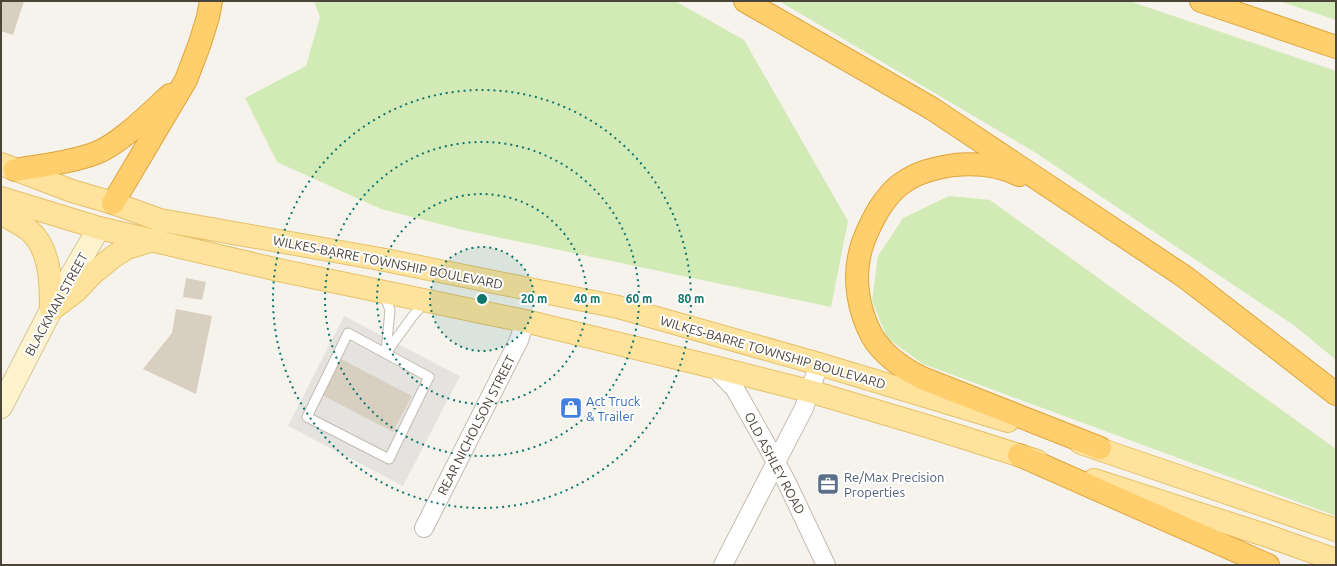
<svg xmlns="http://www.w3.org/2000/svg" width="1337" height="566" font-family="Ubuntu,sans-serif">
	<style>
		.green { fill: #d2eab5 }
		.parking { fill: #e5e3e0 }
		.building { fill: #d8cfc1 }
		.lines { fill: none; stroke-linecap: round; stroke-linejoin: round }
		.service-casing { stroke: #c2bbae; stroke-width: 11 }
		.minor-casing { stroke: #c2bbae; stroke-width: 20 }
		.secondary-casing { stroke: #d6c79b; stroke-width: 24 }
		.primary-casing { stroke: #e6c16a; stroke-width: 24 }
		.motorway-casing { stroke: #e0a43c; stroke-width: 24 }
		.service { stroke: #fff; stroke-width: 9 }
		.minor { stroke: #fff; stroke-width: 18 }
		.secondary { stroke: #fff3cd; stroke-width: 22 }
		.primary { stroke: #ffe39c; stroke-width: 22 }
		.motorway { stroke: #ffcf6e; stroke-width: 22 }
		.ring { fill: none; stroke: #0f766e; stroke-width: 2; stroke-dasharray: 2 4 }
		.labels { text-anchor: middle; stroke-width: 4; stroke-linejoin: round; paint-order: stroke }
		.street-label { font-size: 13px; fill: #4b4439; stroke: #fff }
		.shop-label { font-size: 13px; fill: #366cbe; stroke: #fff; text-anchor: start }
		.service-label { font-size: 13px; fill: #4e5e75; stroke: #fff; text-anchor: start }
		.centre { fill: #0f766e; stroke: #fff; stroke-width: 2 }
		.ring-label { font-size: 12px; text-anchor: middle; font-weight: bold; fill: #0f766e; stroke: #fff; stroke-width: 4; stroke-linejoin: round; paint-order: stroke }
	</style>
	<rect width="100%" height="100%" fill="#f6f3ec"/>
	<path class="green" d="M314,1h361l69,39 104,181 -17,86 -372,-78 -78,-20 -104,-47 -32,-64 61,-32 14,-49z
		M779,1h350l207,70v289l-41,-34 -259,-173z
		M1279,1h57v19z
		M949,196l41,4 346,249v67l-413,-152 -36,-26 -15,-37 6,-45 25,-38z"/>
	<path class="parking" d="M344,316l116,60 -57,110 -115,-60z"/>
	<path class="building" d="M1,1h23l-11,34 -12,-4z
		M186,278l20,4 -4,18 -19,-3z
		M176,309l36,7 -16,78 -53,-25 29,-36z
		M341,359l71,37 -19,36 -71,-37z"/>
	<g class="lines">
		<g class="service-casing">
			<path id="service" d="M383,292l7,18 -4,42
				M348,333l81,44 -40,82 -82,-42z
				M386,353l26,-36 13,-15"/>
		</g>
		<g class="minor-casing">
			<path id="minor" d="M714,367l21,22 31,55 20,37 40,84
				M424,528l95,-188 6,-19
				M723,565l81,-157 15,-44"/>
		</g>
		<g class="secondary-casing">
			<path id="secondary" d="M1,407l50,-97 48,-82"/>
		</g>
		<g class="primary-casing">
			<path id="primary" d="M1,164l71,27 41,12 47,17 220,39 238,48 201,57 189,57
				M1,198l98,30 184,43 242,50 189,46 95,24 121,36 107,34
				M1,213c9,6 21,11 29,18 21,19 21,54 21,79
				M51,310l25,-19 16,-17 21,-17 14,-9 26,-8
				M1081,443l255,87
				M1094,480l174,56 68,24"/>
		</g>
		<g class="motorway-casing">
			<path id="motorway" d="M745,1l186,107 254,169 151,117
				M1201,1l135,46
				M15,170c27,-5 55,-7 81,-17 24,-9 55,-41 74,-58
				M1019,175c-20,-10 -43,-12 -65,-10 -19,3 -37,7 -53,19 -9,6 -16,16 -22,25 -8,14 -16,29 -19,44 -7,27 -1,59 12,83 11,19 30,32 50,42l178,70
				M113,203l73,-123 14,-37 8,-26 3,-16
				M1019,455l249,110"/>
		</g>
		<use href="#service" class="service"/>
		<use href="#minor" class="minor"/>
		<use href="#secondary" class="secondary"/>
		<use href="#primary" class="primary"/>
		<use href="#motorway" class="motorway"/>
	</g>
	<circle cx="482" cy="299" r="52" fill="#0f766e" fill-opacity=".12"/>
	<g class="ring">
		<circle cx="482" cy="299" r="52"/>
		<circle cx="482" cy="299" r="105"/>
		<circle cx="482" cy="299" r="157"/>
		<circle cx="482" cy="299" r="209"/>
	</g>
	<defs>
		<g id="shop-square" transform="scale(1.15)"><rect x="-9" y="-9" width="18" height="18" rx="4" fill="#3f7fe0" stroke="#fff"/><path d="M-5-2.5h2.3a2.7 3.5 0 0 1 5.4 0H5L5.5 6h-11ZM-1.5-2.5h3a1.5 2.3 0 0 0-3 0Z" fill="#fff"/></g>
		<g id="office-square" transform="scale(1.15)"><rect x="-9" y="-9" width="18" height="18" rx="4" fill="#5c6f8a" stroke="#fff"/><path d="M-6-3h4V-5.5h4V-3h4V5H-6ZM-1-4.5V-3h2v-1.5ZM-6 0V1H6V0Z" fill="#fff"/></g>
	</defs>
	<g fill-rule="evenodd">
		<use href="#shop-square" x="571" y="408"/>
		<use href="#office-square" x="828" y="484"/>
	</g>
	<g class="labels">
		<g class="street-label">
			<text transform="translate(388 262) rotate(11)" y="5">WILKES-BARRE TOWNSHIP BOULEVARD</text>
			<text transform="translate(56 304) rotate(-61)" y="5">BLACKMAN STREET</text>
			<text transform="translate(773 352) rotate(16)" y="5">WILKES-BARRE TOWNSHIP BOULEVARD</text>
			<text transform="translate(476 425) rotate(-63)" y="5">REAR NICHOLSON STREET</text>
			<text transform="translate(775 463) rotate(62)" y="5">OLD ASHLEY ROAD</text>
		</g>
		<g class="shop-label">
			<text x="586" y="406">Act Truck<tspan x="586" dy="15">&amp; Trailer</tspan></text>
		</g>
		<g class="service-label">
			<text x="844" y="482">Re/Max Precision<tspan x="844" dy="15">Properties</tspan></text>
		</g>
	</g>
	<circle cx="482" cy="299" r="6" class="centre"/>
	<g class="ring-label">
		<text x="534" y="303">20 m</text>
		<text x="587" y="303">40 m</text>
		<text x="639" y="303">60 m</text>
		<text x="691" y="303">80 m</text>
	</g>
	<rect width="1337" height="566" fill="none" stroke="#4b4439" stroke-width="4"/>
</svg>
